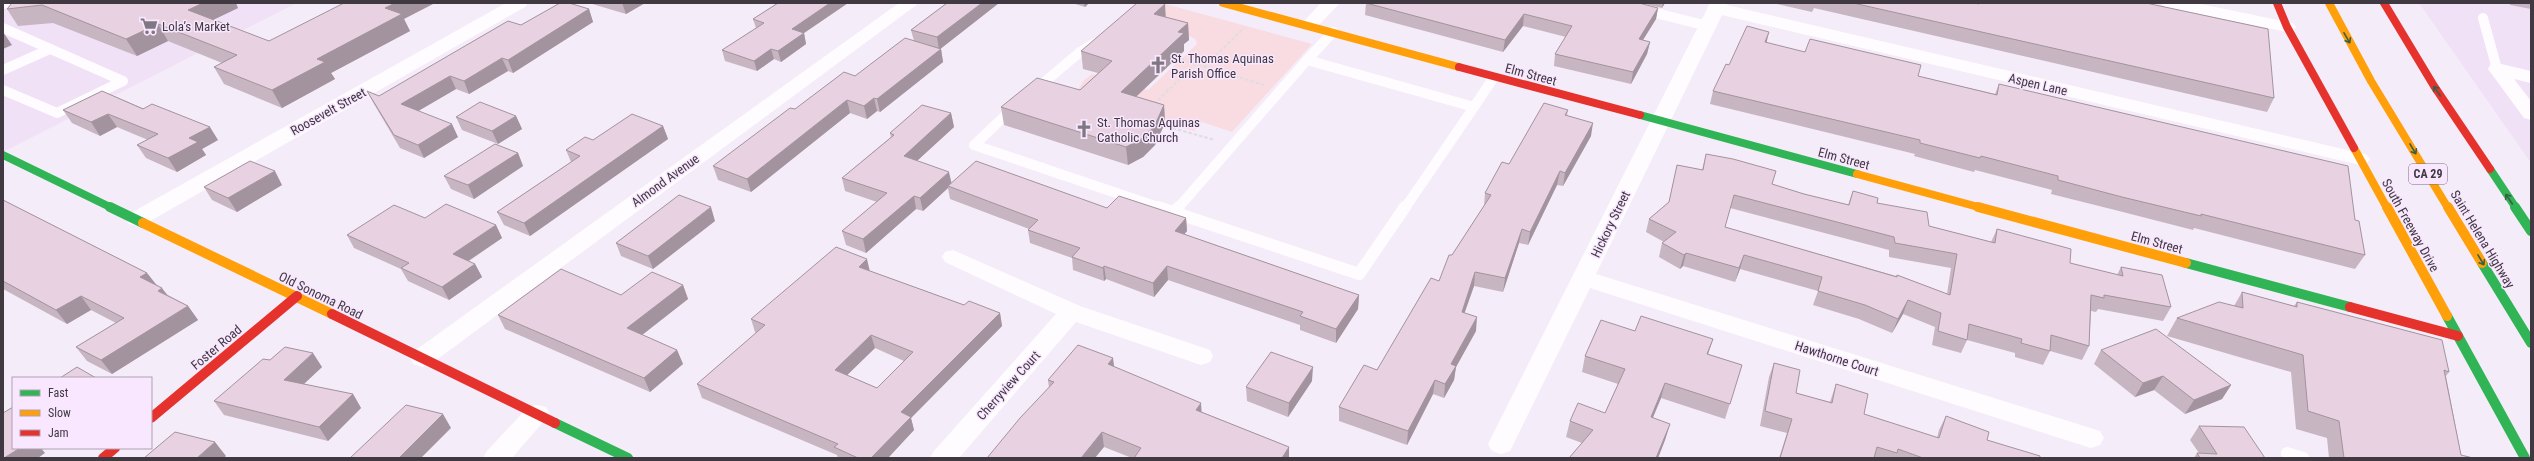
<svg xmlns="http://www.w3.org/2000/svg" width="2534" height="461" font-family="'Roboto Condensed',sans-serif">
	<style>
		.built { fill: #f1e1f7 }
		.green { fill: #f8dce2 }
		.lines { fill: none; stroke-linecap: round; stroke-linejoin: round }
		.path { stroke: #e0dde1; stroke-width: 2; stroke-dasharray: 3.5 2; stroke-linecap: butt }
		.lane-far1 { stroke: #fefcfe; stroke-width: 10 }
		.lane { stroke: #fefcfe; stroke-width: 12 }
		.street { fill: #fefcfe; fill-rule: evenodd }
		.fast-far1 { stroke: #30b455; stroke-width: 8 }
		.fast { stroke: #30b455; stroke-width: 10 }
		.slow-far1 { stroke: #ff9f0a; stroke-width: 8 }
		.slow { stroke: #ff9f0a; stroke-width: 10 }
		.jam-far1 { stroke: #e5322d; stroke-width: 8 }
		.jam { stroke: #e5322d; stroke-width: 10 }
		.wall { fill: #c8b5c2; fill-rule: evenodd }
		.shaded-wall { fill: #a2939e }
		.building { fill: #e8d2e1; stroke: #a2939e; fill-rule: evenodd }
		.oneway { stroke: #3b5e48 }
		.labels { text-anchor: middle; stroke-width: 3; stroke-linejoin: round; paint-order: stroke }
		.shield { fill: #f8e7fe; stroke: #776d7a; stroke-width: 1 }
		.shield-label { font-size: 12px; font-weight: bold; fill: #403942 }
		.poi-label { font-size: 13px; fill: #403942; stroke: #f8e7fe; text-anchor: start }
		.street-label { font-size: 13px; fill: #403942; stroke: #f8e7fe }
	</style>
	<rect width="100%" height="100%" fill="#f5ecf9"/>
	<path class="built" d="M297,3l-294,149v-148z
		M2419,3h112v160z"/>
	<path class="green" d="M1153,3h9l150,41 -80,88 -30,-10 -8,9 -120,-35 10,-16 8,-6 56,16 49,-46 -2,-5 -51,-28z"/>
	<g class="lines">
		<path class="path" d="M1177,58l87,27
			M1204,67l40,-39
			M1154,104l41,-40
			M1162,125l53,15"/>
		<path class="lane-far1" d="M1615,3l93,23
			M2483,18l14,51
			M3,28l120,53 -66,32 -54,-23
			M1307,60l26,-28
			M3,70l47,-21
			M1035,90l45,-38 15,-9
			M1014,107l-40,38 187,63
			M1474,107l20,-30
			M1178,208l129,-148 167,47 -69,101"/>
		<path class="lane" d="M1158,207l201,67 46,-67
			M1174,212l5,-5
			M2287,453l16,5"/>
		<path class="street" d="M3,3h10l-4,5 -6,1z
			M506,3h22l-3,4 -380,217 -8,2 -8,-2 -3,-5 3,-5z
			M899,3h20l-488,361 -9,3 -9,-3 -3,-6 3,-6z
			M1321,3h19l-25,26h-12l-3,-4z
			M1710,3h18l-1,2 633,148 7,2 3,4 -3,4 -7,2 -638,-150 -126,259 504,157 4,7 -4,7 -9,3 -501,-160 -80,163 -9,3 -9,-3 -4,-7z
			M2161,3h35l91,19 6,1 3,4 -3,4 -6,1 -117,-24 -6,-1z
			M2497,63l34,8v12l-17,-4 17,22v19l-7,-2 -36,-49 2,-4z
			M953,250l127,56 130,44 3,6 -3,6 -9,3 -125,-43 -117,136h-29l4,-7 122,-137 -111,-52 -3,-5 3,-5z
			M537,405l9,2 4,7 -38,44h-29l4,-7 41,-44z"/>
		<path class="fast-far1" d="M1640,115l217,59
			M3,155l109,53
			M2490,169l26,39"/>
		<path class="fast" d="M110,207l33,16
			M2515,207l16,24
			M2186,263l164,44
			M2482,263l49,80
			M2447,316l78,142
			M555,423l73,35"/>
		<path class="slow-far1" d="M1223,3l236,64
			M2329,3l42,78 77,127
			M2354,148l33,60
			M1857,174l125,34"/>
		<path class="slow" d="M1978,207l208,56
			M2387,207l60,109
			M2448,207l34,56
			M143,223l189,91"/>
		<path class="jam-far1" d="M2277,3l10,24 67,121
			M2384,3l50,83 56,83
			M1459,67l181,48"/>
		<path class="jam" d="M2350,307l108,29
			M332,314l223,109
			M151,418l146,-122
			M103,458l12,-10"/>
	</g>
	<path class="wall" d="M12,3l226,5 -25,12 56,21 135,-22 6,12 -79,42 4,6 -53,29 -58,-24 -10,-17 8,-4 -54,-22 -31,15 -84,-33 -35,3 -11,-17z
		M589,3h56l-19,11z
		M778,3h70l-44,30 2,11 -25,18 -7,-3 -17,12 -32,-10 -3,-11 34,-22 -3,-9z
		M947,3h52l-59,46h1l2,13 -63,50 -3,-1 -10,8 -17,-6 -99,79 -33,-12 -5,-14 82,-57 60,-33 59,-35 -3,-11z
		M1072,3h17l-4,4z
		M1366,3l292,5 -2,11 -13,21 7,2 -3,12 -16,30 -77,-18 1,-12 11,-17 -43,-11 -20,26 -138,-37z
		M1641,3h24l-3,5z
		M1772,3h374l128,95 -7,14 -453,-104 -2,4z
		M2509,3h22v6l-21,-4z
		M1165,4v13l23,6 1,17 -5,4v7l-48,46 28,8 1,18 -10,22 -12,12 -15,8 -124,-40 -3,-18 79,-17 18,-17 -15,-4 -2,-18z
		M589,9l4,13 -80,51 -5,-2 -39,23 -13,-5 -38,22 40,26 -34,21 -24,-10 -26,-44 -7,-13 12,5 142,-71z
		M1766,43l39,9 113,24 77,18 4,-10 356,136 10,35 -10,14 -161,-41 -1,2 -78,-20 -64,-16 1,-4 -77,-20 -1,2 -60,-16 1,-2 -205,-50 3,-13 16,-26z
		M102,91l116,49 -16,9 4,6 -29,17 -31,-14 -9,-13 11,-5 -31,-13 -17,9 -28,-13 -9,-13z
		M1568,110l-1,6 24,20 -28,50 -6,-1 -29,60 -9,-2 -16,49 -29,-6 -10,27 12,18 -20,36 -2,13 -10,18 -11,-4 -26,51 -68,-24v-14l38,-37 62,-89 13,-26 32,-49 1,-13 24,-29z
		M951,113l3,14 -37,34 34,22 156,25 79,10 1,13 -3,3 175,61 -1,14 -22,34 -36,-13v-5l-132,-45 -14,17 -48,-18 -2,2 -31,-11 -1,-12 -42,-15 -2,-13 1,-1 -79,-30 -2,-11 -25,23 -7,-2 -50,44 -20,-8 -4,-14 35,-29 -32,-11 -3,-13 49,-41 -1,-4z
		M516,116l6,13 -24,15 -36,-14 -6,-13z
		M663,126l5,13 -138,97 -26,-11 -7,-13 74,-50 -5,-12 27,-10z
		M518,153l5,13 -49,33 -23,-10 -7,-13z
		M1706,154l66,30 32,10 44,11 5,-14 24,12 52,23 62,16 6,-13 73,34 47,12 4,-8 50,40 -8,14 -65,-12 -2,3 -5,-1 -2,35 -7,14 -32,-9 -7,14 -28,-8v-4l-48,-13 -6,13 -29,-8 3,-18 -32,-13 -11,19 -33,-14 -46,-14 5,-14 -78,-22 -5,13 -52,-16 -3,3 -21,-12 3,-14 2,-1 -18,-10 3,-13 20,-17 8,-37 25,5zM1730,208l159,42v7l62,11 -4,26 -50,-19 -1,1 -171,-49z
		M282,185l-45,27 -25,-12 -8,-13z
		M3,200l144,73 9,11 12,11 20,11 10,14 -86,54 -25,-13 -11,-14 40,-24 -25,-13 -24,14 -64,-35z
		M715,221l-62,48 -32,-13 -5,-13z
		M496,225l6,13 -33,23 6,3 7,13 -33,23 -41,-19 -7,-12 -47,-21 -7,-13z
		M870,271l94,34 36,8 2,13 -91,92 3,12 -26,28h-50l-1,-3 -135,-57 -5,-14 59,-51 -1,-1 -4,-13zM875,348l29,13 -27,27 -30,-13z
		M683,285l5,14 -46,36 35,15 6,14 -33,28 -145,-63 -7,-14z
		M2242,292l52,14 3,-4 152,70 -3,4 15,79 12,3h-144l-2,-20 -31,-9 -5,-57 -124,-36 10,-18 57,-12z
		M1635,331l78,8 -5,15 34,11 -17,54 -64,-21 -8,20 17,6 -5,16 -7,18h-89l13,-15 -16,-6 4,-16 35,-8 13,-29 -36,-12 3,-16z
		M2101,350l130,35 -9,14 -37,15 -31,-24 -19,7 -41,-33z
		M270,360l52,7 -18,17 49,10 8,14 -33,33 -104,-26 -10,-14z
		M1774,363l22,30 34,9 6,-18 28,30 73,24 2,-8 7,-14 41,24 53,18h-261l8,-25 -27,-7 9,-49z
		M1114,367l88,45 87,35v11h-157l-28,-11 -55,-59 -1,-8z
		M1312,381l-24,36 -41,-16 -1,-14z
		M2199,426l66,32h-71l3,-5h2l-9,-13z"/>
	<path class="shaded-wall" d="M203,3h33l2,5 -40,19 -10,-17z
		M395,3h40l-31,16 6,12 -79,42 4,6 -53,29 -10,-18 113,-82z
		M622,3h23l-19,11z
		M830,3h18l-44,30 2,11 -25,18 -3,-11 14,-22z
		M982,3h17l-60,47 -2,-13z
		M1084,3h5l-4,4z
		M1663,3h2l-3,5z
		M1165,4l1,17 -12,-7z
		M1658,8l-2,11 -20,32 3,-12z
		M589,9l4,13 -80,51 -5,-13z
		M1524,14l-1,12 -20,26 2,-12z
		M1188,23l1,17 -5,4v7l-62,59 -1,-18 57,-60z
		M158,24l10,17 -31,15 -11,-17z
		M3,32l9,13 -9,4z
		M1769,32l-3,13 -1,-3z
		M1650,42l-3,12 -16,30 2,-12z
		M771,49l3,10 -17,12 -3,-10z
		M941,49l2,13 -63,50 -3,-13z
		M502,58l6,13 -39,23 -5,-13z
		M450,76l6,13 -48,28 -7,-13z
		M874,98l3,13 -10,8 -3,-13z
		M847,100l3,13 -99,79 -4,-13z
		M1164,105l1,18 -10,22 -12,12 -15,8 -2,-18z
		M951,113l3,14 -47,43 -3,-14z
		M108,114l9,13 -17,9 -9,-14z
		M516,116l6,13 -24,15 -6,-13z
		M1593,123l-2,13 -28,50 2,-13z
		M452,124l6,13 -34,21 -6,-13z
		M663,126l5,13 -138,97 -6,-13z
		M210,127l8,13 -16,9 4,6 -29,17 -9,-14 21,-20z
		M518,153l5,13 -49,33 -6,-14z
		M275,171l7,14 -45,27 -9,-14z
		M1560,171l-3,14 -29,60 2,-13z
		M949,172l3,13 -4,1v2l-25,23 -3,-13z
		M914,196l2,13 -50,44 -3,-14z
		M711,207l4,14 -62,48 -5,-13z
		M1186,218l1,13 -11,13 -1,-13z
		M496,225l6,13 -43,29 -6,-13z
		M1522,229l-3,14 -16,49 2,-14z
		M1686,253l-3,13 -3,3 4,-14z
		M1744,255l-4,14 -5,13 4,-14z
		M867,259l3,13 -11,-5z
		M475,264l7,13 -33,23 -7,-13z
		M1104,266l2,13 -2,2 -1,-13z
		M1167,266l1,14 -14,17 -1,-14z
		M1475,272l-1,14 -14,40 2,-14z
		M147,273l10,13 -17,-9z
		M683,285l5,14 -55,43 -6,-14z
		M162,288l10,14 -14,-11z
		M1359,295l-1,14 -22,34v-14z
		M81,296l10,14 -24,14 -11,-14z
		M1908,300l-5,14 -11,19 6,-14z
		M188,306l10,14 -86,54 -11,-14z
		M1000,313l2,13 -91,92 3,12 -26,28h-17l30,-46z
		M1477,317l-1,14 -20,36 -2,13 -10,18 1,-14 6,-20z
		M871,335l4,13 -37,36 -3,-14z
		M1713,339l-5,15h-1z
		M677,350l6,14 -33,28 -6,-14z
		M313,353l9,14 -29,27 -9,-14z
		M1113,358l2,15 -7,-9z
		M1313,367l-1,14 -24,36 1,-14z
		M2163,376l-9,14 -19,7 8,-14z
		M1435,380l-2,14 -26,51 1,-14z
		M1665,383l-4,15 -15,35 5,-16z
		M2231,385l-9,14 -37,15 9,-14z
		M353,394l8,14 -33,33 -9,-14z
		M1201,403l1,15 -6,-8z
		M443,414l8,14 -30,30h-22z
		M1670,424l-5,16 -7,18h-2z
		M1102,432l2,15 -9,11h-14z
		M215,442l11,14 -2,2h-27z
		M1289,447v11h-7z
		M20,448h21l4,5 -7,5h-34z"/>
	<path class="building" d="M12,3h191l-15,7 81,31 75,-38h51l-10,5 17,6 -85,45 8,3 -53,28 -58,-23 23,-12 -79,-31 -32,15 -84,-34 -35,4z
		M560,3h9l20,6 -81,51 -6,-2 -38,23 -14,-5 -49,28 51,20 -34,21 -24,-10 -27,-44 12,5 129,-75 13,4z
		M778,3h52l-38,26 12,4 -26,18 -7,-2 -17,12 -32,-11 42,-27 -11,-4z
		M947,3h35l-45,34 -26,-7z
		M1137,3h24l4,1 -11,10 34,9 -10,9 6,1 -63,59 43,13 -10,22 -13,12 -15,8 -125,-40 36,-29 43,12 32,-29 -31,-10z
		M1366,3h273l19,5 -19,31 11,3 -17,30 -78,-18 17,-28 -48,-12 -19,26z
		M1853,3h122l4,1v-1h167l122,26 6,69z
		M1747,26l22,6 -4,10 40,10 5,-13 111,26 -3,11 79,19 2,-11 349,82 7,54 4,1 6,34 -164,-41v2l-79,-19 -64,-17v-4l-77,-20 -1,2 -60,-15v-3l-207,-49 13,-27 3,1z
		M905,38l36,11 -64,50 -3,-1 -10,8 -17,-6 -100,79 -34,-13 77,-58 5,1 49,-37 11,4z
		M102,91l41,18 9,-5 58,23 -21,11 9,4 -30,16 -31,-13 21,-11 -50,-20 -17,8 -28,-12z
		M480,102l36,14 -24,15 -36,-14z
		M1544,103l24,7 -3,5 28,8 -28,50 -5,-2 -30,61 -8,-3 -17,49 -30,-6 -13,40 15,5 -26,47 5,2 -11,18 -10,-4 -27,51 -69,-24 25,-42 13,5 54,-92 8,3 10,-26h3l39,-60 -6,-2 17,-31 7,2z
		M922,105l29,8 -47,43 45,16 -29,26 -6,-2 -51,43 -21,-8 45,-38 -45,-15 52,-43 -4,-2z
		M632,114l31,12 -139,97 -27,-11 83,-56 -14,-6 19,-13 8,3z
		M495,144l23,9 -50,32 -24,-9z
		M1706,154l27,5 43,12 -4,13 32,10 45,11 4,-14 25,7 -1,5 50,9 2,14 66,17 2,-14 74,20 -1,14 53,13 -2,-9 41,8 9,32 -67,-12v3l-13,-3 -2,51 -38,-11 -1,16 -29,-8 1,-4 -53,-15 -2,16 -29,-9 3,-18 -33,-13 -10,19 -33,-14 -47,-14 4,-14 -78,-22 -5,13 -53,-15 -2,2 -22,-12 14,-11 -27,-13 20,-17 8,-37 26,5zM1734,195l160,42 1,6 62,11 -7,41 -53,-20v2l-172,-50z
		M250,161l25,10 -47,27 -24,-11z
		M976,161l131,47 12,-12 67,22 -11,13 184,64 -23,34 -36,-13 3,-4 -136,-46 -14,17 -49,-17 -1,2 -31,-11 8,-9 -52,-18 10,-10 -90,-34z
		M679,195l32,12 -63,49 -32,-13z
		M3,200l144,73 -7,4 22,11 -4,3 30,15 -87,54 -25,-13 48,-29 -43,-22 -25,14 -53,-29z
		M446,204l50,21 -43,29 22,10 -33,23 -41,-19 8,-5 -62,-28 47,-30 31,13z
		M836,247l31,12 -8,8 105,38 5,-4 31,12 -99,99 10,5 -40,41h-13l-24,-11 4,-3 -141,-60 68,-59 -14,-6zM871,335l42,17 -36,36 -42,-18z
		M561,269l60,26 31,-23 31,13 -56,43 50,22 -33,28 -146,-63z
		M2242,292l55,15v-5l145,38 7,32 -5,-2 17,85 12,3h-129l-5,-37 -31,-10 -5,-56 -126,-37 42,-16 24,6z
		M1641,316l72,23 -6,15 35,11 -12,39 -65,-21 -14,34 19,7 -14,34h-87l24,-28 -23,-9 8,-18 27,10 20,-44 -40,-13 16,-36 34,11z
		M2156,329l75,56 -37,15 -31,-24 -20,7 -42,-33z
		M1078,345l35,13 -5,6 93,39 -5,7 93,37 -7,11h-148l7,-10 -39,-16 -21,26h-94l33,-40 34,-36 -6,-2z
		M285,347l28,6 -29,27 69,14 -34,33 -105,-26 49,-42 7,1z
		M1271,352l42,15 -24,36 -43,-16z
		M1774,363l26,7 -4,23 36,10 4,-19 32,10 -4,20 75,24 7,-22 43,16 -2,8 53,16v2h-117l-25,-9 -1,4 -20,-6 -3,11h-94l12,-39 -27,-8z
		M77,367l19,11h-36z
		M406,405l37,9 -44,44h-49z
		M13,407v41h7l-16,10h-1v-45z
		M2199,426l45,1 21,31h-65l-3,-5 20,1z
		M175,432l40,10 -18,16h-53z"/>
	<defs><path id="oneway-shaft" d="M-6 0H5M1.5-3L5.5 0L1.5 3" fill="none" stroke-width="1.6" stroke-linecap="round" stroke-linejoin="round"/></defs>
	<g class="oneway">
		<use href="#oneway-shaft" transform="translate(2347 38) rotate(60)"/>
		<use href="#oneway-shaft" transform="translate(2437 91) rotate(-124)"/>
		<use href="#oneway-shaft" transform="translate(2413 149) rotate(59)"/>
		<use href="#oneway-shaft" transform="translate(2509 199) rotate(-124)"/>
		<use href="#oneway-shaft" transform="translate(2481 260) rotate(59)"/>
	</g>
	<defs>
		<g id="supermarket-bare" transform="scale(1.38)"><path d="M-6-5.5h2.5l.6 2H6L4.5 2H-2.5L-4.4-4H-6ZM-1.5 3.2a1.3 1.3 0 1 0 .1 0ZM3 3.2a1.3 1.3 0 1 0 .1 0Z" fill="#7f7882" stroke="#f8e7fe" stroke-width="2.5" paint-order="stroke"/></g>
		<g id="church-bare" transform="scale(1.38)"><path d="M-1.2-6h2.4v3.5h3.3v2.4h-3.3V6h-2.4V-.1h-3.3v-2.4h3.3Z" fill="#7f7882" stroke="#f8e7fe" stroke-width="2.5" paint-order="stroke"/></g>
	</defs>
	<g fill-rule="evenodd">
		<use href="#supermarket-bare" x="149" y="26"/>
		<use href="#church-bare" x="1158" y="65"/>
		<use href="#church-bare" x="1084" y="129"/>
	</g>
	<g class="labels">
		<rect class="shield" x="2409" y="164" width="38" height="20" rx="3"/>
		<g class="shield-label">
			<text x="2428" y="178">CA 29</text>
		</g>
		<g class="poi-label">
			<text x="162" y="31">Lola’s Market</text>
			<text x="1171" y="63">St. Thomas Aquinas<tspan x="1171" dy="15">Parish Office</tspan></text>
			<text x="1097" y="127">St. Thomas Aquinas<tspan x="1097" dy="15">Catholic Church</tspan></text>
		</g>
		<g class="street-label">
			<text transform="translate(1531 74) rotate(15)" y="5">Elm Street</text>
			<text transform="translate(2038 84) rotate(13)" y="5">Aspen Lane</text>
			<text transform="translate(328 111) rotate(-29)" y="5">Roosevelt Street</text>
			<text transform="translate(1844 158) rotate(15)" y="5">Elm Street</text>
			<text transform="translate(665 180) rotate(-36)" y="5">Almond Avenue</text>
			<text transform="translate(1610 224) rotate(-64)" y="5">Hickory Street</text>
			<text transform="translate(2411 225) rotate(61)" y="5">South Freeway Drive</text>
			<text transform="translate(2483 239) rotate(59)" y="5">Saint Helena Highway</text>
			<text transform="translate(2157 242) rotate(15)" y="5">Elm Street</text>
			<text transform="translate(321 295) rotate(26)" y="5">Old Sonoma Road</text>
			<text transform="translate(216 347) rotate(-40)" y="5">Foster Road</text>
			<text transform="translate(1837 358) rotate(18)" y="5">Hawthorne Court</text>
			<text transform="translate(1008 385) rotate(-48)" y="5">Cherryview Court</text>
		</g>
	</g>
	<rect width="2534" height="461" fill="none" stroke="#403942" stroke-width="8"/>
	<rect x="12" y="377" width="140" height="72" fill="#f8e7fe" stroke="#aea1b3"/>
	<rect x="20" y="390" width="20" height="6" fill="#30b455" stroke="#aea1b3"/>
	<text x="48" y="397" font-size="12" fill="#403942">Fast</text>
	<rect x="20" y="410" width="20" height="6" fill="#ff9f0a" stroke="#aea1b3"/>
	<text x="48" y="417" font-size="12" fill="#403942">Slow</text>
	<rect x="20" y="430" width="20" height="6" fill="#e5322d" stroke="#aea1b3"/>
	<text x="48" y="437" font-size="12" fill="#403942">Jam</text>
</svg>
